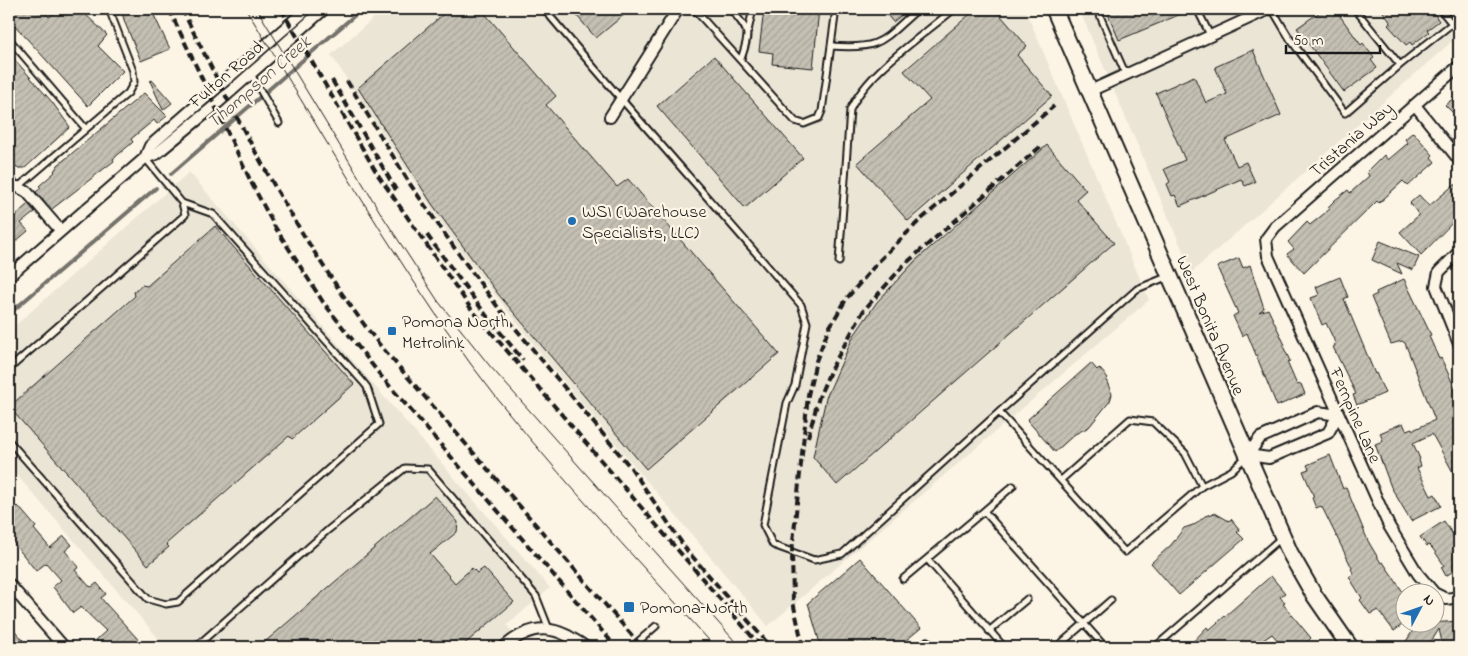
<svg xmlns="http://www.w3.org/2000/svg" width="1468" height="656" font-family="'Indie Flower',sans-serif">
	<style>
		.built { fill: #ebe5d6 }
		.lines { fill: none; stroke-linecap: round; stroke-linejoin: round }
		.stream { stroke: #75726c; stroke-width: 4 }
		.building { fill: url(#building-hatch); stroke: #1c1c1c }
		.service-casing { stroke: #1c1c1c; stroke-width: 9 }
		.minor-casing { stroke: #1c1c1c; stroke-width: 14 }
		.secondary-casing { stroke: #1c1c1c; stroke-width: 19 }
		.service { stroke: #fcf5e5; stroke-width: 5 }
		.minor { stroke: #fcf5e5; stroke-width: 10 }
		.secondary { stroke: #fcf5e5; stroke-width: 15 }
		.tram { stroke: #1c1c1c; stroke-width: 1 }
		.rail { stroke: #1c1c1c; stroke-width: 4; stroke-dasharray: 8 4; stroke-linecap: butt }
		.poi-dot { fill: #1f6fb2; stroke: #fcf5e5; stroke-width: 2 }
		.labels { text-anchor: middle; stroke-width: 4.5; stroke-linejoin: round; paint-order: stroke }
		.street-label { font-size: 18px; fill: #1c1c1c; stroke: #fcf5e5 }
		.poi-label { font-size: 18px; fill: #1c1c1c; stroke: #fcf5e5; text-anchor: start }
		.water-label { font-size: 19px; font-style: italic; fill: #575551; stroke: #fcf5e5 }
	</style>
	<defs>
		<pattern id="building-hatch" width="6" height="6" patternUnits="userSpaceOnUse" patternTransform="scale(1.25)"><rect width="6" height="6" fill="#c4c0b3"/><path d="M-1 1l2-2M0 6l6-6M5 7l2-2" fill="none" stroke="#a8a499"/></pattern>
	</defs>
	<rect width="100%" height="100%" fill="#fcf5e5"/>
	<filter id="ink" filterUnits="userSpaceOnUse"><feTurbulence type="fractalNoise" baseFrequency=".02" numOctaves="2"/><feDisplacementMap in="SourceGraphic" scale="10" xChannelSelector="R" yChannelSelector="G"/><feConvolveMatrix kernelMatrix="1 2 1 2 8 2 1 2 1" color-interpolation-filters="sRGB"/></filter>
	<g filter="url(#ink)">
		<path class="built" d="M384,9h641l124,291 -381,326 -217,-260 -95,-121 -125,-190z
			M1079,9h380v26l-267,237z
			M189,172l361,416 -43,37 17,22h-358l-157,-181v-135z"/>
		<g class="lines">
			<path class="stream" d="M171,174l191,-165
				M9,314l147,-126"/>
		</g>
		<path class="building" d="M9,9h33l7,8 10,-8h21l27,26 -9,11 25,25 -35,35 -79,-87z
			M121,9h30l19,40 -29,12 -16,-38z
			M449,9h32l75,87 -10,9 71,82 11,-8 151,175 -133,115 -148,-175 -66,-90 -74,-116z
			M571,9h60l-35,29z
			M764,9h55l-6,59 -41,-4 1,-11 -14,-2z
			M882,9h27l-16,13z
			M976,9h19l32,37 -10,9 35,41 -144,125 -51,-58 73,-63 -26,-29z
			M1106,9h87l-74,31z
			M1324,9h14l4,6 -2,1 21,29 2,-2 11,15 -3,2 6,8 -33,24 -47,-64z
			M1381,9h50l8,12 -12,9 2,2 -17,13 -2,-3 -4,3 -18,-20 3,-2z
			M1253,50l28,65 -56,25 12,26 9,-4 9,20 -10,4 -4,-7 -61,27 -5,-11 -3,1 -5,-12 3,-2 -6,-13 21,-9 -29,-67 38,-17 12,27 21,-9 -12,-27z
			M9,53l43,49 18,25 -45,41h-8l-8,-8v-43l7,-6 -7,-8z
			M714,56l89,102 -58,50 -88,-102z
			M152,80l20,23 -9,7 -13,-29z
			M144,93l23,23 -10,8 -3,-4 -23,19 2,3 -20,17 1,2 -62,48 -16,-17 5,-4 -2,-2 16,-14 -1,-1 4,-6z
			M1459,94v25l-14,-14z
			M1413,132l20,23 -2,2 4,5 -27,24 -5,-5 -24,22 -2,-2 -73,72 -17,-19 7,-5 -6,-7 19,-20 3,3 20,-16 -2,-2 7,-7 13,-10 2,3 19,-17 -2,-4 17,-17 4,5 20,-17 -3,-4z
			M1047,145l39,45 -10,9 38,44 -277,242 -24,-28 13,-59 27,-61 24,-35 38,-41z
			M1455,184l4,5v27l-38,39 -21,-23 19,-17 -9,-12 9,-8 10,11z
			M28,204l7,8 -14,11 7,8 -19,16v-26z
			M215,226l139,158 -62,55 -3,-3 -123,108 3,3 -21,18 -139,-158 126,-111 -1,-4 8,-7 5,1z
			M1380,241l39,16 -6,13 -16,-7 5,11 -30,-14z
			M1239,258l4,10 7,-3 14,43 -5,4 9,-3 17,36 -2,1 7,15 -3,1 10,23 4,-1 4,10 -28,12 -30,-73 -5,3 -9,-20 5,-3 -21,-46z
			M1340,277l8,20 -4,2 31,75 1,-1 9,20 -28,12 -4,-10 3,-1 -23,-47 2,-1 -1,-6 -8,-17 -4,2 -11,-27 8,-3 -3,-8z
			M1404,279l27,56 -2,1 10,23 2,-1 18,39v86l-27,-49 -19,9 7,16 -1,1 2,6 -4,2 14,28 4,-2 6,12 -30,15 -20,-34 -16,-43 8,-3 -3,-8 23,-10 3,7 6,-2 1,2 22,-10 -30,-77 -3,-2 -11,3 -20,-47 6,-3 -1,-2z
			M1091,363l6,7 2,-2 9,10 -2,2 6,14 -2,7 -21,26 -14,7 -20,18 -28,-32z
			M1330,455l13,34 3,-2 22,54 13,22 2,-1 20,30 -3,2 6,7v21l-12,9 -16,-21 -8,4 -10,-14 2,-2 -13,-21 5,-3 -3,-5 1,-1 -29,-59 -2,-3 -5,2 -4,-10 2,-1 -11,-26 6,-2 -2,-4z
			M435,496l23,26 -1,10 -27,22 25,29 17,-15 5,5 7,-5 30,34 -53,45h-202z
			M18,506l18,21 -2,2 16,19 14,-12 8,9 -7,6 14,16 -4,3 14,16 3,1 5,-4 9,11 -5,4 5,6 39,43h-42l-7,-7 10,-9 -25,-24 -8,6 -20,-26 8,-7 -15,-17 -10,8 -27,-34 6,-8 -6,-7v-7z
			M1215,513l14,8 2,-2 9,11 -3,2 7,7 -65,56 -28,-32 20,-18 13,-17 12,-4 9,-8z
			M1444,521l15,23v23l-13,9 -5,-9 3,-2 -11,-16 -4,-4 -2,1 -7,-9z
			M860,558l61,70 -23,19h-77l-13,-44z
			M1271,576l14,17 -5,4 5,6 -2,1 28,34 -3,3 6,6h-31l-11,-13 -19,13h-65l19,-20 2,3z
			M1459,621v26h-16l-4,-18 -11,18h-17l-6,-4 12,-19z
			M9,624l20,23h-20z"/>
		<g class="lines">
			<g class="service-casing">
				<path id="service" d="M544,9c84,100 172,197 257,296l6,18 -12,62 -8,18 -24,122 10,20 41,15 28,-6 157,-142
					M694,9l101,112 9,3 15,-6 3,-7 14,-102
					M731,9c18,23 20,21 10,50
					M1097,9l29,66
					M1197,9l14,28
					M1272,9l18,30 55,74 55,-48 59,-47
					M1355,9l45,56
					M1440,9l13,16
					M748,31l5,-22
					M9,39l77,90
					M831,46c51,4 50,-5 87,-37
					M251,74l28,49
					M9,177l9,10
					M9,195l119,-102 6,-11 -1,-11 -24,-62
					M839,262l11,-152c18,-39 71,-73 104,-101
					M1169,276l-32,13 -138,123 126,140 77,-66 29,-15 15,-14
					M9,369l176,-154 -3,-12 -37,-45
					M9,441l139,158 18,5 12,-2 201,-178 -12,-37 -4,-5 -143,-160 -7,-8 -31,-11
					M1061,480l69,-61 23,3 32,31 17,33
					M984,511l29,-25
					M927,559l77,88
					M903,579l81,-68 121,136
					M989,631l38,-32
					M200,647l-1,-3 129,-114 77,-62 23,1 108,127 13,33
					M632,647l24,-21
					M920,647l7,-6 6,6
					M1057,647l54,-47
					M1155,647l126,-109"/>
			</g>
			<g class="minor-casing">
				<path id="minor" d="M1090,91l179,-82
					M1415,105l44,55
					M610,117l68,-108
					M145,158l5,-12 157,-137
					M18,187l9,5 34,39
					M1459,252l-20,20 -3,14 23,58
					M9,276l136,-118 11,-4 57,-47 111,-98
					M1318,412l20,3 -10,18 -59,25 -21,-3 12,-17z
					M9,584l55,63
					M1435,594l-17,-20 -29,-48 -121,-270 -2,-17 9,-12 184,-161
					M1436,594l10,5 13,-2
					M504,647c20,-17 39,-24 64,-11 6,4 12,6 17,11"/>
			</g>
			<g class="secondary-casing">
				<path id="secondary" d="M1054,9l236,544 24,42 36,52"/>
			</g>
			<use href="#service" class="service"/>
			<use href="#minor" class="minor"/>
			<use href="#secondary" class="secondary"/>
			<path class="tram" d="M246,9c73,119 142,241 224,354 74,100 163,191 245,284
				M257,9l123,203 58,89 51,64 251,282"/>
			<path class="rail" d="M169,9l83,175 23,43 48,75 58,74 235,271
				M182,9c58,117 116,231 197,335l263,303
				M281,9l97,166 94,135 289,337
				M332,80l64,110
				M347,81l63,103 48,69 39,53 134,162 57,84
				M427,235l59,80 37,45
				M808,437l11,-40 12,-28 33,-59 40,-45 136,-118
				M691,555l80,92
				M803,647l-10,-45 -1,-50 16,-157 8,-34 13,-33 18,-30 32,-37 39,-39 136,-116"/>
		</g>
	</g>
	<g class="poi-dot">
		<circle cx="572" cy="221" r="5"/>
		<rect x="387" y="326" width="10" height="10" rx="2.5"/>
		<rect x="623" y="601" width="12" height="12" rx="2.5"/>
	</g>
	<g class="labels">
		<g class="street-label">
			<text transform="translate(226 74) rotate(-41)" y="6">Fulton Road</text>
			<text transform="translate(1351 139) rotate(-41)" y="6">Tristania Way</text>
			<text transform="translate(1211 325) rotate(67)" y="6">West Bonita Avenue</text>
			<text transform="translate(1356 415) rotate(66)" y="6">Fernpine Lane</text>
		</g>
		<g class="poi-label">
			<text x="582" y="217">WSI (Warehouse<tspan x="582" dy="21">Specialists, LLC)</tspan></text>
			<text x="402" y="327">Pomona North<tspan x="402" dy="21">Metrolink</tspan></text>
			<text x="640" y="613">Pomona–North</text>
		</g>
		<g class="water-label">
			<text transform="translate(258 81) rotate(-41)" y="7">Thompson Creek</text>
		</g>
	</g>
	<rect width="1468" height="656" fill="none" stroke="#fcf5e5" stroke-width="30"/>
	<rect x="15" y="15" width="1438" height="626" fill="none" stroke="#1c1c1c" stroke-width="2" filter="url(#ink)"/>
	<g transform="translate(1420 608) rotate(49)"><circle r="24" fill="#fcf5e5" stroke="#a29e95"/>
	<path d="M0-4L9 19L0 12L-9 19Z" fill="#1f6fb2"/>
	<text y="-8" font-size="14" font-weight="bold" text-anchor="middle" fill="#1c1c1c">N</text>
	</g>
	<path d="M1286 45v8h94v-8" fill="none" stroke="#1c1c1c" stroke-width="2.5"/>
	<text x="1293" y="45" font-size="15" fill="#1c1c1c" stroke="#fcf5e5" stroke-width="4" paint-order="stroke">50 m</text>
</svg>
